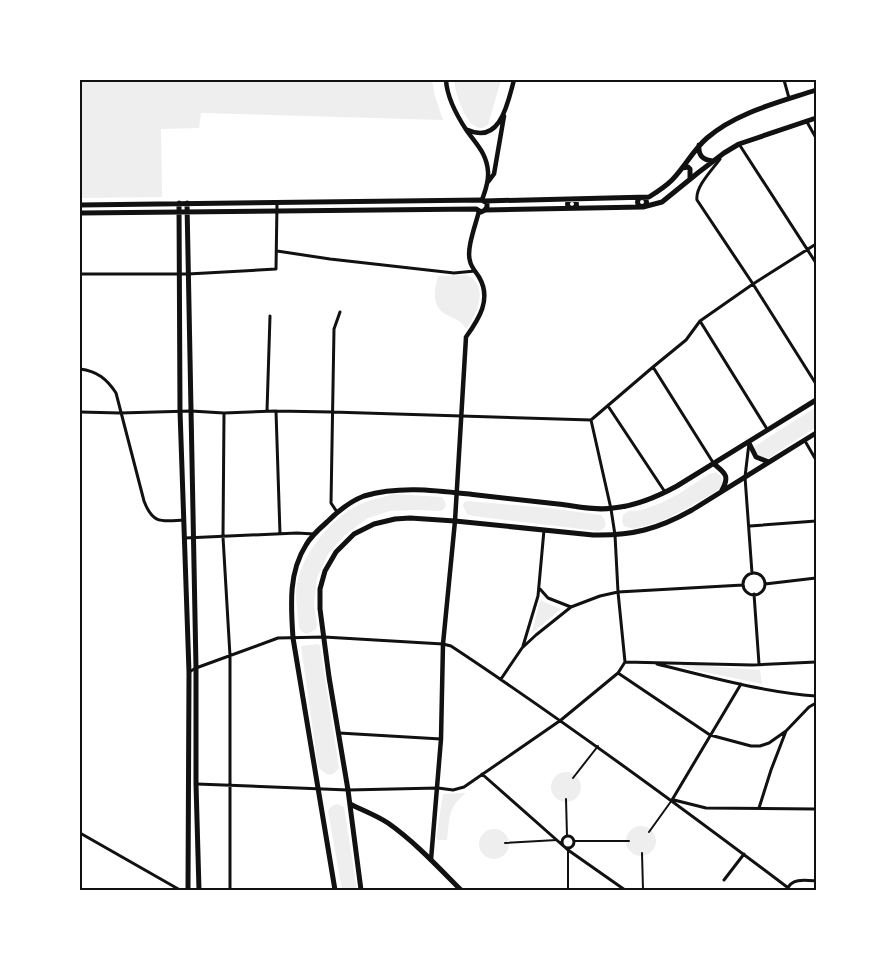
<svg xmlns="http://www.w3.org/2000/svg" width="896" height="970" font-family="Figtree,sans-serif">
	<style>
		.green { fill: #eee }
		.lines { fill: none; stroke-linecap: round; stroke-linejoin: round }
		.pedestrian { stroke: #111; stroke-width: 2 }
		.minor { stroke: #111; stroke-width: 3 }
		.secondary { stroke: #111; stroke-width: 4.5 }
		.primary { stroke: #111; stroke-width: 5 }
		.neatline { fill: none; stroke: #111; stroke-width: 2 }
	</style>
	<rect width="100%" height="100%" fill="#fff"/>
	<path class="green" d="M80,80h352l3,16 8,24 -242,-7 -2,15 -38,1 1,68 -82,1z
		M454,80h47l-13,45c-19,15 -33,-32 -34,-45z
		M467,275c23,12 10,39 -1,54 -6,-10 -10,-9 -19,-14 -16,-8 -13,-24 -9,-39z
		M816,407v20l-47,31 -11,-2 -4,-5 1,-5z
		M716,472l5,4 2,6 -2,5 -4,4 -37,21 -21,10 -26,7 -9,-3 -2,-5 1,-6 5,-4 14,-1 19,-7 19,-10 29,-19z
		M394,494l48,3 4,7 -1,4 -4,3 -26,-1 -25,1 -22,7 -23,17 -17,19 -11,24 -3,27 3,20 -1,4 -9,5 -5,-2 -3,-4c-1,-12 -3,-25 -3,-37 3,-34 35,-75 67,-88 10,-4 21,-6 31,-9z
		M468,501l80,7 53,7c6,6 7,14 -3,16l-125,-15 -6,-2 -4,-8 1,-4z
		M540,600l21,9 -29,24z
		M318,644l2,2 19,122c-9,11 -12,7 -21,-1l-17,-121z
		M684,664l76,6 2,14 -81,-17z
		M551 787a15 15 0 1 1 30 0a15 15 0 1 1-30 0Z
		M466,793c-19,15 -16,25 -19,47h-9l-2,-2 7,-44z
		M337,804l7,3 13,83h-15l-14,-79 4,-5z
		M626 841a15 15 0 1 1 30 0a15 15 0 1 1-30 0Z
		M479 844a15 15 0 1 1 30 0a15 15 0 1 1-30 0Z"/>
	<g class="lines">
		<path class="pedestrian" d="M573,778l25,-32
			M566,799l1,37
			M649,832l23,-32
			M575,841h54
			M505,843l52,-3
			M568,850v38
			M642,853l1,36"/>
		<path class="minor" d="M784,80l5,18
			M807,122l9,16
			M739,144l77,119
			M720,159c-8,11 -25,28 -23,41l56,84 63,100
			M277,251l53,8 124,14 21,-2
			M80,274h108l88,-5 1,-65
			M700,321l67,108
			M653,367l61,97
			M80,369c17,2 27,10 36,24l28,108c9,24 18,20 40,19
			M608,406l57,86
			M267,411l3,-95
			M276,411l4,123
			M80,412l40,1 71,-2 33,2 52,-2 56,1 259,8 62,-53 33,-27 14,-19 53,-37 63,-40
			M224,413l-1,124 7,119v234
			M591,420l20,89 4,26 3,57 7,70
			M805,441l11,19
			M749,443l-4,34 7,96
			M337,512l-6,-9 3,-174 6,-17
			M750,526l66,-5
			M185,538l112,-5 17,1
			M743 584a11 11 0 1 1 22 0a11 11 0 1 1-22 0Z
			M765,584l51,-6
			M540,589l8,9 23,9
			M754,594l5,70
			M523,646l15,-50 6,-66
			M625,662l127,3 64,-3
			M657,664c52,13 106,28 159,32
			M189,672l7,-4 82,-30 46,-1 119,7 8,2c115,76 226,158 336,241
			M618,673l92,62 41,11h9l9,-3 17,-12
			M501,679l21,-31 14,-13 35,-28 29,-11 18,-4 125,-7
			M339,733l102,6
			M482,774l86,76 57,40
			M197,784l151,6 90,-2 15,2 11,-3 97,-67 57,-47 7,-11
			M672,800l69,-116
			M674,800l32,8 110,1
			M759,808l12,-38 15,-39 23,-24 7,-4
			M80,833l100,57
			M562 842a6 6 0 1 1 12 0a6 6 0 1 1-12 0Z
			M724,880l20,-26
			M639,890h5
			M787,890c4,-12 18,-10 29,-9"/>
		<path class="secondary" d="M446,80c1,18 11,36 21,51 10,14 20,23 21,41 1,10 -3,19 -6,28
			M468,130c33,15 40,-29 46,-50
			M488,182l6,-8 10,-58
			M431,860l10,-121 2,-95 12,-123 11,-184c13,-18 26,-38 13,-60 -3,-5 -8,-10 -9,-16 -4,-12 6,-37 9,-50"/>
		<path class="primary" d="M699,145c-1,11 4,15 14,16
			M682,168l6,-1 2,2v10
			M637.5 202a4.5 4.5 0 1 1 9 0a4.5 4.5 0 1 1-9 0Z
			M567.5 204a4.5 4.5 0 1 1 9 0a4.5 4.5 0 1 1-9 0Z
			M484,201l165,-4c8,-5 16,-10 23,-17 13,-13 21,-30 35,-42 30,-26 73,-36 109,-48
			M179,203l1,208 9,261 -1,218
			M187,203l9,465v116l3,106
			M80,205l402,-5 5,3v4l-2,3
			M80,213l396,-4 5,3 4,-2 158,-3 19,-5 37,-30 25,-19 15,-9 77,-26
			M749,443l7,14 13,5
			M714,464c11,9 16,12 8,26
			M350,804c12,6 26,11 38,19 27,19 50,44 73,67
			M335,890l-42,-252c-2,-31 -5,-65 13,-93 5,-9 13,-16 21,-23 10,-10 24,-21 37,-26 37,-11 76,-5 113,-1 27,3 54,6 81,9 18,2 37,7 55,4 22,-2 44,-11 64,-22l139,-86
			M361,890l-13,-100 -19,-113 -9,-68v-20l5,-18 11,-19 18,-18 20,-10 21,-5 15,-1 45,3 138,14c39,1 65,-6 99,-25l124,-77"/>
	</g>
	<rect width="896" height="970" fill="none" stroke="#ffffff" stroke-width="162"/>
	<rect x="81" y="81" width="734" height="808" class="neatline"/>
</svg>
